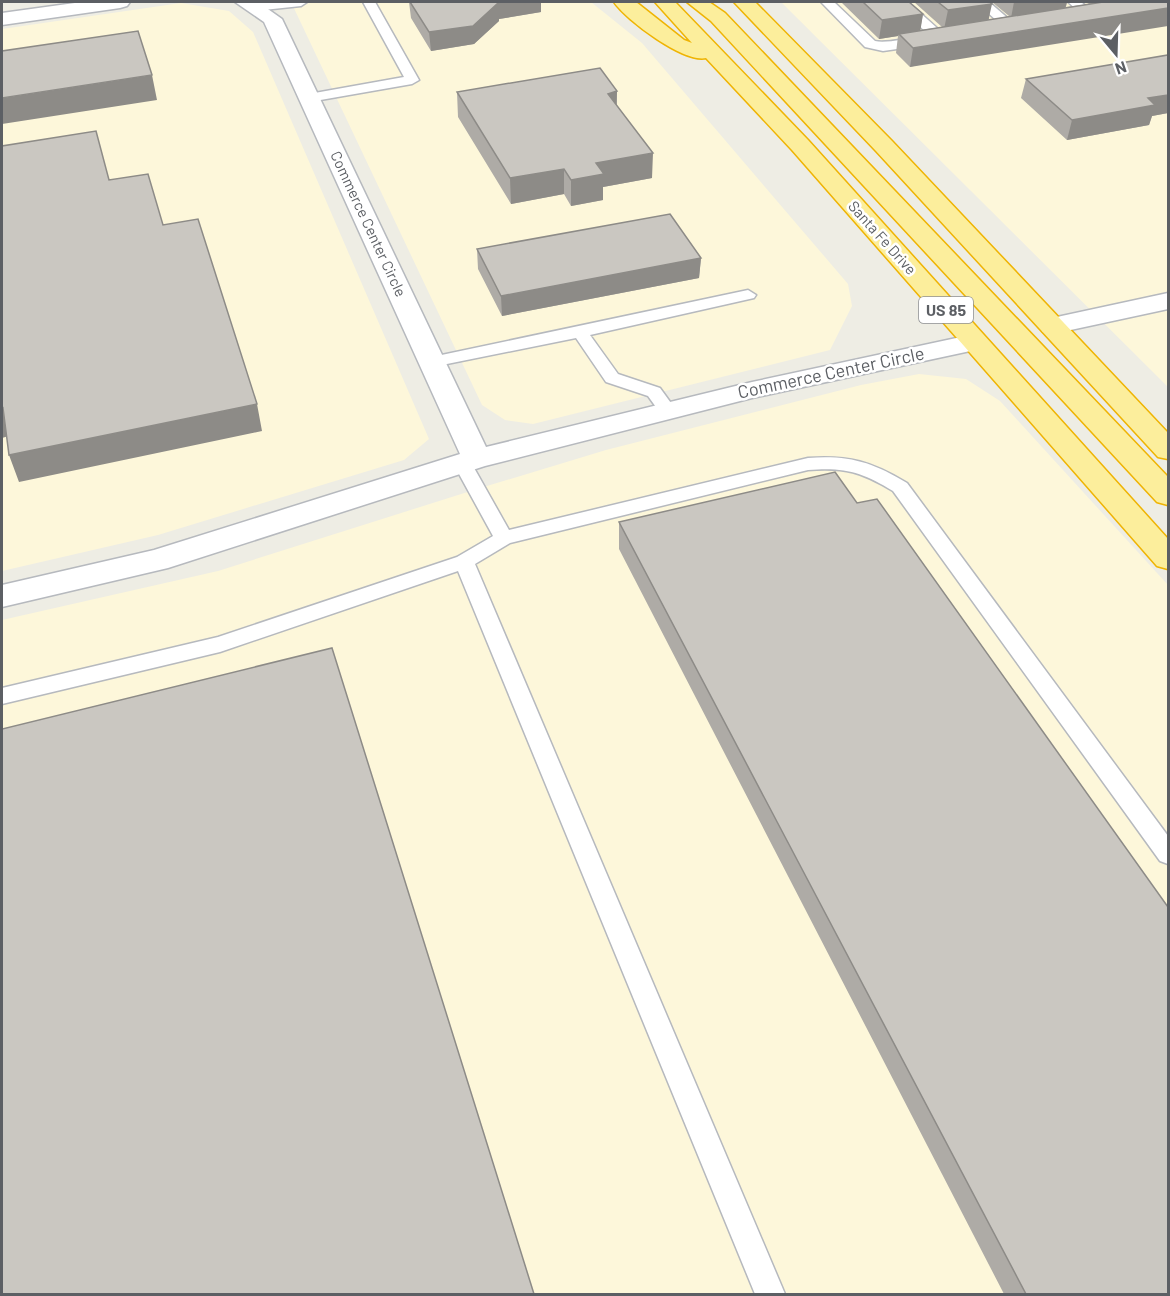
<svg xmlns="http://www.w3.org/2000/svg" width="1170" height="1296" font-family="Barlow,sans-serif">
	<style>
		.commercial { fill: #fdf7da }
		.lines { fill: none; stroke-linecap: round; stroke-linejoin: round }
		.service-casing { stroke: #b6b9be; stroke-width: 3 }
		.minor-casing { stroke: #b6b9be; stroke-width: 3 }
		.trunk-casing { stroke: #efb403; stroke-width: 3 }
		.service { fill: #fff; fill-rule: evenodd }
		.minor { fill: #fff; fill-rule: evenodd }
		.trunk { fill: #fcee9c; fill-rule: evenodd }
		.wall { fill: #aeaba6 }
		.shaded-wall { fill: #8d8b87 }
		.building { fill: #cac7c1; stroke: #8d8b87; stroke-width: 1.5 }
		.labels { text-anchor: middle; stroke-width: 5; stroke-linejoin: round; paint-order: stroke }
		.far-street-label { font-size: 15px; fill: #5c5f64; stroke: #fff }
		.shield { fill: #fff; stroke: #8d8f92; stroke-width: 1.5 }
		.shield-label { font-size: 16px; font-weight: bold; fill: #5c5f64 }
		.street-label { font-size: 18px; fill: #5c5f64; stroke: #fff }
	</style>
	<rect width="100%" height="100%" fill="#eeede4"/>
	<path class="commercial" d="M291,2h300l51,41 206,241 4,22 -22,44 -297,74 -28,-4 -23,-15z
		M781,2h387v385z
		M181,3l48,8 24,21 176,407 -25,21 -246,75 -156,36v-542z
		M919,374l47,5 34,22 168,184v709h-1166v-674l216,-49 259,-82 129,-39 255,-65z"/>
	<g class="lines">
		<g class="service-casing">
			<path id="service" d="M270,2h37l-6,4 -47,5 -6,-4 6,-4z
				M363,2h12l44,78 -7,4 -103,18 -5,-1 -2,-3 2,-3 5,-1 95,-17z
				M821,2h13l41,39c15,4 47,-9 57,0l-7,4 -42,6 -18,-4z
				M895,2h13l38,34 2,3 -2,3h-10z
				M976,2h13l29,25 -6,4 -5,-1z
				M1068,2h13l15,13 -6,4 -4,-1z
				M748,290l8,5 -2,3 -164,37 28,39 42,14 16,22 -3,4h-12l-13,-18 -42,-14 -30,-44 -144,29 -6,-1 -3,-4 3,-4 6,-1z
				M462,457l7,2 40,71 299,-72c41,-3 64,4 99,25l261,353v28l-8,-3 -267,-370c-31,-19 -48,-24 -85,-21l-298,73 -35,21 310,730h-30l-297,-723 -238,81 -218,52v-16l216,-51 239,-80 36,-21 -40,-73 2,-4z"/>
		</g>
		<g class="minor-casing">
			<path id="minor" d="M82,2h48l-3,4 -7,2 -118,17v-12z
				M235,2h23l24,17 204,428 266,-65 223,-48 9,2 4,6 -4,6 -9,2 -223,48 -267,68 -317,102 -166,39v-22l152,-35 306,-96 -196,-432z
				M1168,293v16l-116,25 -9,-2 -4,-6 4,-6z"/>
		</g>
		<g class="trunk-casing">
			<path id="trunk" d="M614,2h22l48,38 8,3 -37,-41h20l133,138 360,399v30l-11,-3 -365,-416 -86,-92c-22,5 -80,-38 -92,-56z
				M687,2h22l16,11 443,464v28l-11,-3 -446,-481z
				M734,2h21l137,139 276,292v26l-10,-2 -282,-306z"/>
		</g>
		<use href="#service" class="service"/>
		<use href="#minor" class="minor"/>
		<use href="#trunk" class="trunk"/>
	</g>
	<path class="wall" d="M409,2h132v10l-42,7v2l-25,23 -43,7 -20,-33z
		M841,2h68l14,12 -3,16 22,-3 -28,-25h76l-1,18 20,-4 -17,-14h75l-1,5 23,-3 -3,-2h82l-258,65 -14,-14 2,-17 -19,3z
		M1168,55v58l-16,3 -3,9 -82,15 -46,-42 5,-19z
		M617,91v15l35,72 -49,9v13l-32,6 -7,-12 -53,10 -53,-87 -1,-25z
		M477,249l224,9 -2,20 -197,38 -24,-47z
		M857,503l311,791h-164l-385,-745v-27z"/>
	<path class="shaded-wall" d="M496,2h45v10l-42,7v2l-25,23 -43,7 -2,-19z
		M1014,2h53l-2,7 -54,9z
		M992,4l-4,18 -44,7 4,-19z
		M1168,8v18l-258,41 3,-19z
		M923,14l-3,19 -21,1 -1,2 -19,3 3,-19z
		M152,75l5,25 -155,24v-26z
		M617,91l-1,24 -8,-21z
		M1168,95v18l-16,3 -3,9 -82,15 5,-20 76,-22z
		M653,153l-1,25 -49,9v13l-32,6v-26l25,-17z
		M564,169v25l-53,10 -1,-26z
		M701,258l-2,20 -197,38 -1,-20z
		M257,404l5,27 -243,51 -10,-27z
		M3,408l9,27 -10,3v-29z"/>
	<path class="building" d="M410,2h87l1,1 -25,23 -44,6z
		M863,2h46l14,12 -41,6z
		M938,2h52l2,2 -44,6z
		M1103,2h65v6l-255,40 -14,-14z
		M138,31l14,44 -150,23v-47z
		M1168,55v40l-20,3 7,7 -83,15 -46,-41z
		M600,68l17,23 -9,3 45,59 -57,10 8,11 -33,6 -7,-11 -54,9 -53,-86z
		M96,131l13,49 39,-6 15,51 35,-6 59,185 -248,51 -6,-47 -1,1v-263z
		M670,214l31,44 -200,38 -24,-47z
		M835,472l22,31 20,-4 291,408v387h-142l-407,-772z
		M332,648l202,646h-532v-565z"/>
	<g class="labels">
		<g class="far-street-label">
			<text transform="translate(368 224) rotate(65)" y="5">Commerce Center Circle</text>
			<text transform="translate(882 238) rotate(48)" y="5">Santa Fe Drive</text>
		</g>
		<rect class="shield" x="919" y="297" width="54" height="26" rx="4.5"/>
		<g class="shield-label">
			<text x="946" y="316">US 85</text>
		</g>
		<g class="street-label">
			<text transform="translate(831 373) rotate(-12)" y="6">Commerce Center Circle</text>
		</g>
	</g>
	<rect width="1170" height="1296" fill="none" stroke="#5c5f64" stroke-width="6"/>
	<g transform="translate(1116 54) rotate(161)" stroke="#ffffff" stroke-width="4.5" paint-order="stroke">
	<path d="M0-4.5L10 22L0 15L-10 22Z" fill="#5c5f64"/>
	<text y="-9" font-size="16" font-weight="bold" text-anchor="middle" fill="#5c5f64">N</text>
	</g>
</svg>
